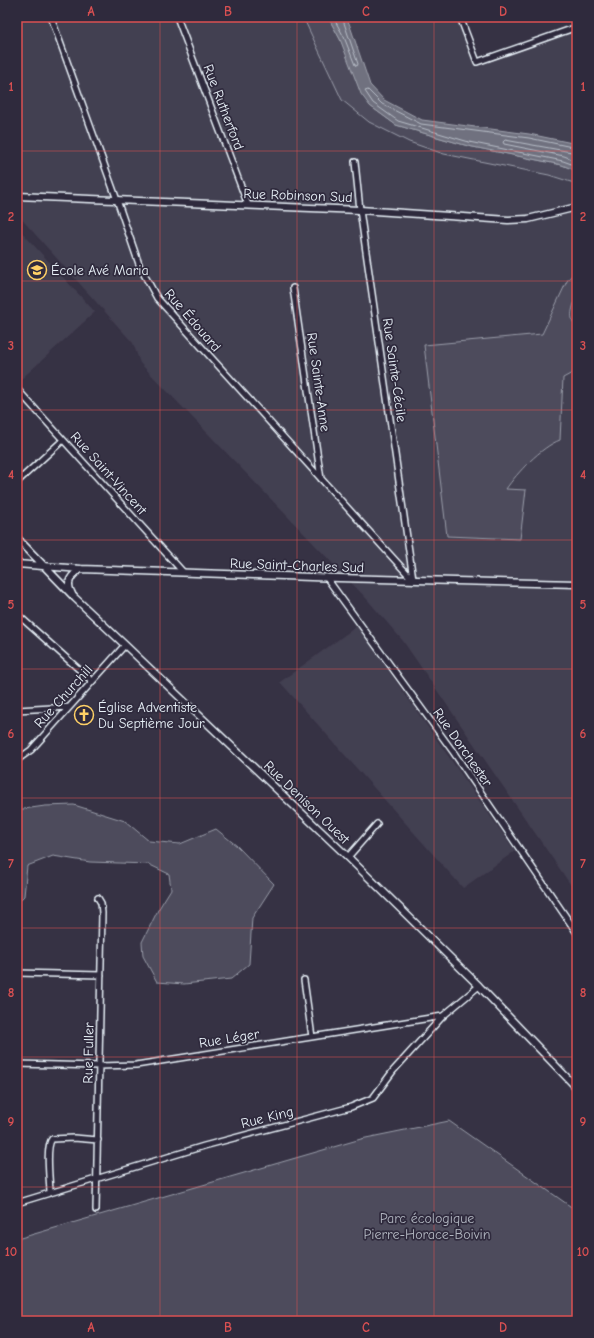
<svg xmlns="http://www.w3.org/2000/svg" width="594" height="1338" font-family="'Comic Neue',sans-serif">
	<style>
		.built { fill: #433f51 }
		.green { fill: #4d4b5c; stroke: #9a9eaa }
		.water { fill: #70717f; stroke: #a0a4af }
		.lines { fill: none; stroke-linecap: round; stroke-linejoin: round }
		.shore { stroke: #b8bec8; stroke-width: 1 }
		.minor-casing { stroke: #e8f1f8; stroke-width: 8 }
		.tertiary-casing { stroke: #e8f1f8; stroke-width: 9 }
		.minor { stroke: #2f2a3d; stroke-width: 5 }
		.tertiary { stroke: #2f2a3d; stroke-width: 6 }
		.grid { fill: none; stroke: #da5052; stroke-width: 1; stroke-opacity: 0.55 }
		.labels { text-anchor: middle; stroke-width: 3.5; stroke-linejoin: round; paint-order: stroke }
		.street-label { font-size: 14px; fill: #e8f1f8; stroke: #2f2a3d }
		.poi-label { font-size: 14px; fill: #e8f1f8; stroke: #2f2a3d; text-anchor: start }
		.park-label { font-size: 14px; fill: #b2b7c1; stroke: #2f2a3d }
		.neatline { fill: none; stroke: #da5052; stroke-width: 1.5 }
		.grid-label { font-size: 13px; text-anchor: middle; font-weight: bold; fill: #da5052 }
	</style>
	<rect width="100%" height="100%" fill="#363244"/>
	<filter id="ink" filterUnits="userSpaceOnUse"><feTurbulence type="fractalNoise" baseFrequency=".025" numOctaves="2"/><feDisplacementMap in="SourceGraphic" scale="8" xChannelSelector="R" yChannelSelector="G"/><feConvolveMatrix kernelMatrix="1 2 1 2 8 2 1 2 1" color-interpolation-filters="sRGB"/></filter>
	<g filter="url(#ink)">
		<path class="built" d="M17,17h443l17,45 100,-35v867l-174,-253 -38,-44 -225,-234 -7,-20 -116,-129z
			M17,227l78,85 -77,70 -1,-2z
			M357,626l158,225 -52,37 -183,-206z"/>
		<path class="green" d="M303,17h25l12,22 30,67 26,19 72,21 94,19 15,6v13l-28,-9 -105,-21 -35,-12 -40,-20 -27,-22z
			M577,269c0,7 1,15 0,23 -2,14 -11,23 0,36v44h-3l-11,6 -3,62c-19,7 -43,33 -54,49l20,1 -6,49 -73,-3 -23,-191 118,-11 25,-53z
			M74,805l51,16 24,20 31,3 36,-15 21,17 37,38 -22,34 -3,46 -18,15 -47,5 -27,-2 -14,-26 -1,-14 16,-32 13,-21 -2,-15 -21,-10 -58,-2 -37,-6 -26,10 -3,30 -7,7v-93l28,-4z
			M449,1121l128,90v110h-560v-82l344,-100z"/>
		<path class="water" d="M328,17h17l4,6 21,62 14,15 38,20 107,14 48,10v27l-15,-6 -94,-19 -72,-21 -26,-19 -9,-12 -21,-55z"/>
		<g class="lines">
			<path class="shore" d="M333,17l11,20 11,28 2,1 1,-2 -16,-47
				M577,148l-48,-10 -108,-14 -39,-20 -14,-14 -3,1 8,12 25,18 71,21 94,19 14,5
				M577,153l-72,-13 -2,2 1,2 60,12 13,5"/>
			<g class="minor-casing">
				<path id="minor" d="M51,17l66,183 23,67 17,31 256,282
					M177,17l71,188
					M460,17l17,45 100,-35
					M355,162l5,48 53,369
					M293,288l28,191
					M17,389l166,183
					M17,482l46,-42
					M326,577l128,176 123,180
					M17,614l75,67
					M17,710l52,-3
					M17,760l14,-10 94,-105
					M348,857l29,-33
					M17,973l84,2
					M304,980l8,57
					M17,1064l82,2 37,-1 307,-49
					M50,1193c0,-12 -5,-46 2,-54l22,-1 24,2
					M17,1203l187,-57 147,-39 22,-9 20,-27 50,-55 36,-30
					M96,1210l6,-297 -1,-10 -3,-5"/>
			</g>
			<g class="tertiary-casing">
				<path id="tertiary" d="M17,196l343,14 148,10 20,-1 49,-12
					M17,538l58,60 50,47 223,212 131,129 98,102
					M17,564l64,5 258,9 238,6
					M72,594c-7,-11 -1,-19 9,-25"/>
			</g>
			<use href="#minor" class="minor"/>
			<use href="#tertiary" class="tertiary"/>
		</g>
	</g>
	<path class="grid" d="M160,17v1304M297,17v1304M434,17v1304M17,151h560M17,281h560M17,410h560M17,540h560M17,669h560M17,798h560M17,928h560M17,1057h560M17,1187h560"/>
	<defs>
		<g id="school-ring" transform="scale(1)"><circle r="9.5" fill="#2f2a3d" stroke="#ffd166" stroke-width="1.5"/><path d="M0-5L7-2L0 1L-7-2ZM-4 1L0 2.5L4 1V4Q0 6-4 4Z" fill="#ffd166"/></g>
		<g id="church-ring" transform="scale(1)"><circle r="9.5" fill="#2f2a3d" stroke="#ffd166" stroke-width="1.5"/><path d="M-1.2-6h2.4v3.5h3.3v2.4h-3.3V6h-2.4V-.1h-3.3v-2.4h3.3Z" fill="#ffd166"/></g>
	</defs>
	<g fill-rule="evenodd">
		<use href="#school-ring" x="37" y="270"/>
		<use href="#church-ring" x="84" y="715"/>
	</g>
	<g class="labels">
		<g class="street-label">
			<text transform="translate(224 107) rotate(69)" y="5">Rue Rutherford</text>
			<text transform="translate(298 195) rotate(2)" y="5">Rue Robinson Sud</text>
			<text transform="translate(193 320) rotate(49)" y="5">Rue Édouard</text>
			<text transform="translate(395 370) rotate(82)" y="5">Rue Sainte-Cécile</text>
			<text transform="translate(319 382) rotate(82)" y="5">Rue Sainte-Anne</text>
			<text transform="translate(109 473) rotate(48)" y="5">Rue Saint-Vincent</text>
			<text transform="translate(297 565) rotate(2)" y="5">Rue Saint-Charles Sud</text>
			<text transform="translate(63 696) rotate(-48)" y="5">Rue Churchill</text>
			<text transform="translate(463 747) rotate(55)" y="5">Rue Dorchester</text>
			<text transform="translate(307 802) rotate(44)" y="5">Rue Denison Ouest</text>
			<text transform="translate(229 1038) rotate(-9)" y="5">Rue Léger</text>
			<text transform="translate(88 1053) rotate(-89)" y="5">Rue Fuller</text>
			<text transform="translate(267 1117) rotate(-14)" y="5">Rue King</text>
		</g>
		<g class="poi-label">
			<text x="51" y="275">École Avé Maria</text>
			<text x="98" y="712">Église Adventiste<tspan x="98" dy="16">Du Septième Jour</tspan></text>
		</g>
		<g class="park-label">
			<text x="427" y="1223">Parc écologique<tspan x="427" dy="16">Pierre-Horace-Boivin</tspan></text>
		</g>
	</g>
	<rect width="594" height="1338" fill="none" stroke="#2f2a3d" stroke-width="44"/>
	<rect x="22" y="22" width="550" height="1294" class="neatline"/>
	<g class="grid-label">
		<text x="91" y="16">A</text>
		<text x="228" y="16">B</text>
		<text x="366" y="16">C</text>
		<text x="503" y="16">D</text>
		<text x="11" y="91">1</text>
		<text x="583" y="91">1</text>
		<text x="11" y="221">2</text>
		<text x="583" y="221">2</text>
		<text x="11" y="350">3</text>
		<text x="583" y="350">3</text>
		<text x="11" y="479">4</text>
		<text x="583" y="479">4</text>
		<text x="11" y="609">5</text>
		<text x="583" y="609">5</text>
		<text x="11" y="738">6</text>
		<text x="583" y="738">6</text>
		<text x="11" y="868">7</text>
		<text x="583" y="868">7</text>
		<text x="11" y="997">8</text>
		<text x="583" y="997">8</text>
		<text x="11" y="1126">9</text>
		<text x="583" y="1126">9</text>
		<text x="11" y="1256">10</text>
		<text x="583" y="1256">10</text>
		<text x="91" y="1332">A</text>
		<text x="228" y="1332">B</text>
		<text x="366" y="1332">C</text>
		<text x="503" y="1332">D</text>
	</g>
</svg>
